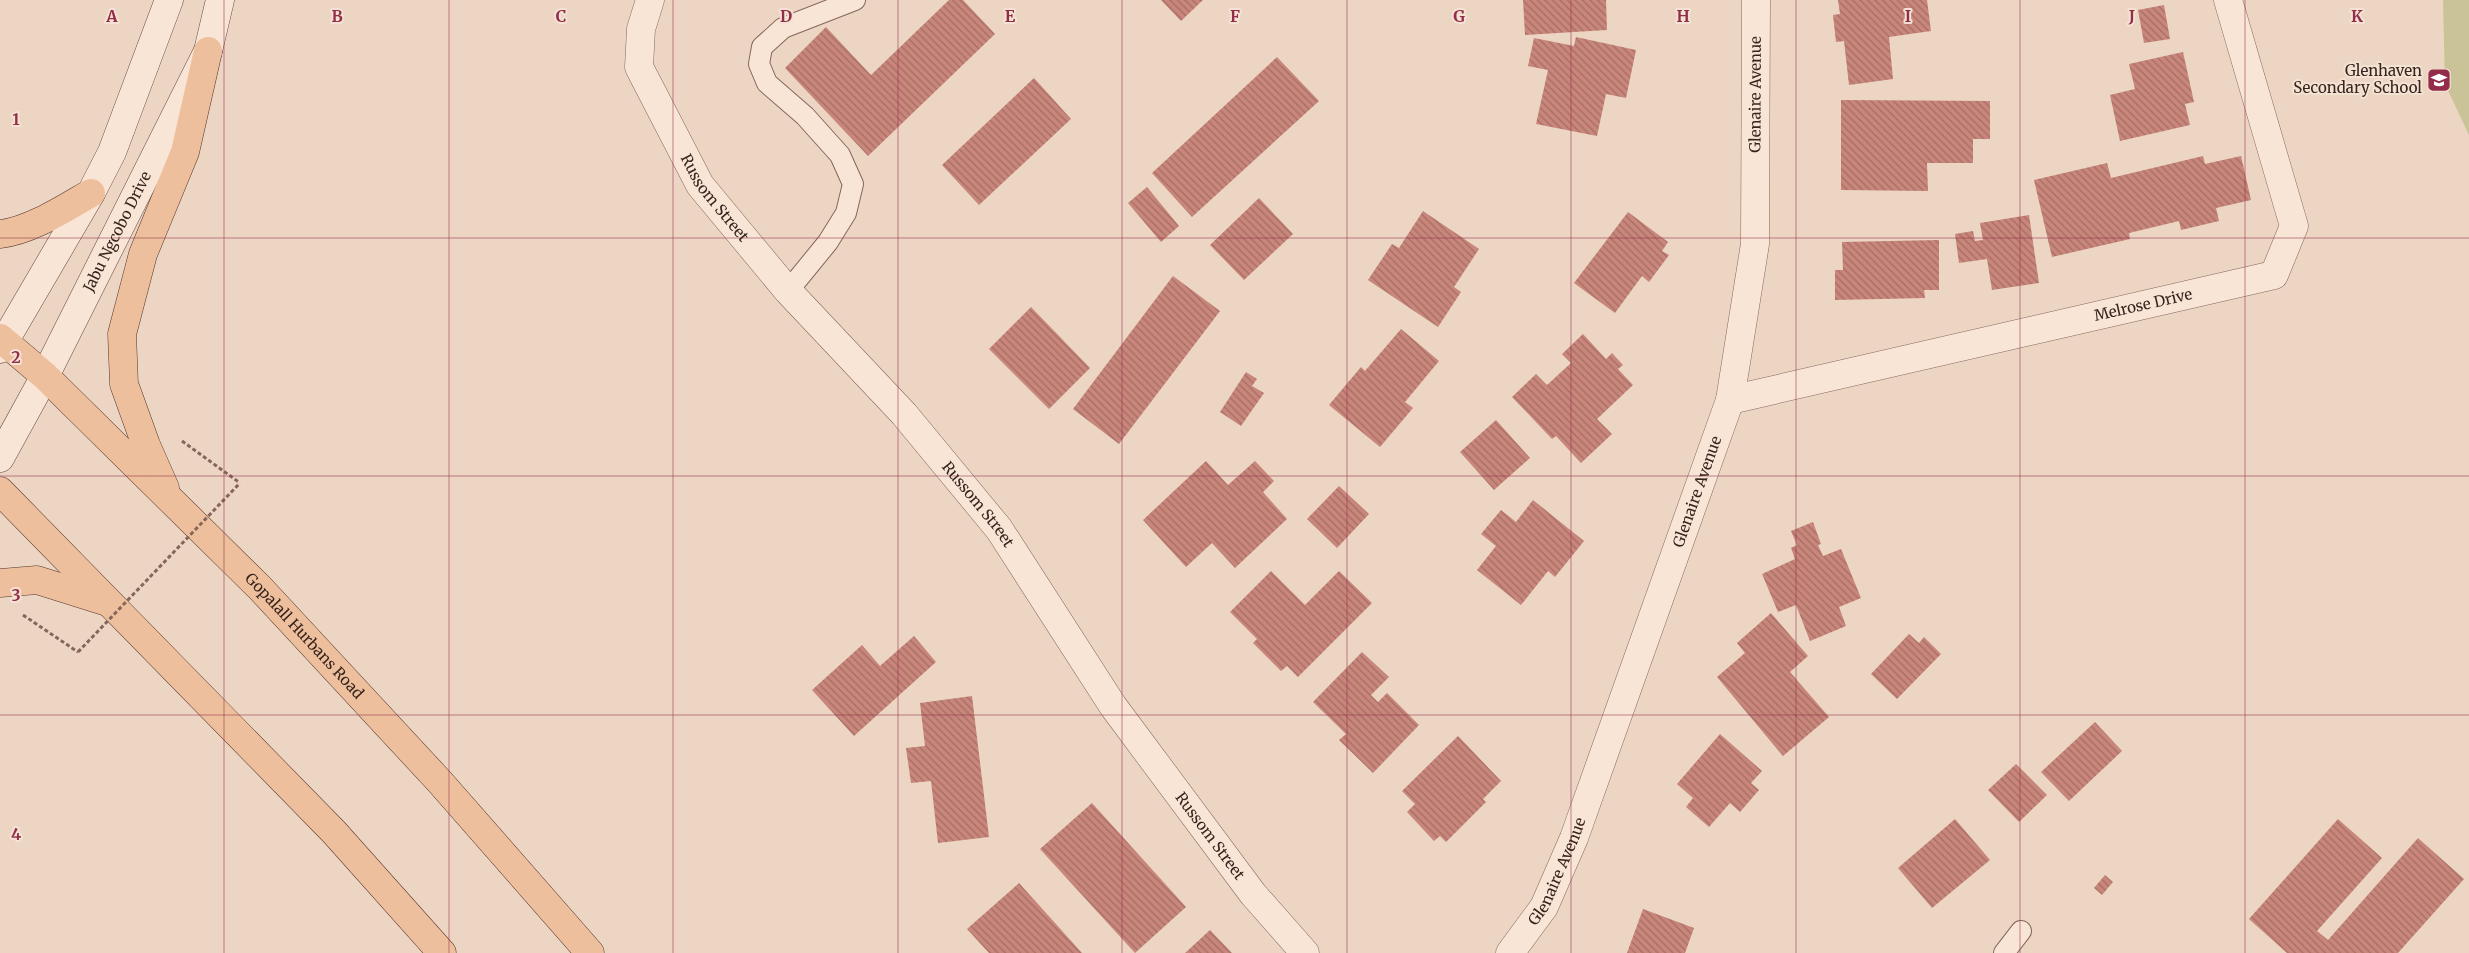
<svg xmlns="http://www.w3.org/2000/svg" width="2469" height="953" font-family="Merriweather,serif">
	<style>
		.green { fill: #cac398 }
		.building { fill: url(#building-back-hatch) }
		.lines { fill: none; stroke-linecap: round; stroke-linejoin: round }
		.service-casing { stroke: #86665b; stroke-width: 22 }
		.minor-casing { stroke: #86665b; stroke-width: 29 }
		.secondary-casing { stroke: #68483e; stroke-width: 29 }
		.primary-casing { stroke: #54362f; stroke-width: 29 }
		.path { stroke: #86665b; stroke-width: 3; stroke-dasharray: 4 2.5; stroke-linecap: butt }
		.service { stroke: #f8e5d6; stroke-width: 20 }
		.minor { stroke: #f8e5d6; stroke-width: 28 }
		.secondary { stroke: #f8e5d6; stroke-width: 28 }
		.primary { stroke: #eebf9c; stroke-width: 28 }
		.path-bridge { stroke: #86665b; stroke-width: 3; stroke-dasharray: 4 2.5; stroke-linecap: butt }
		.grid { fill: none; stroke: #932d49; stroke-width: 1; stroke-opacity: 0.55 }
		.labels { text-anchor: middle; stroke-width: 4; stroke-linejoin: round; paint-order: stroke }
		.poi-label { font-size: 15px; fill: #37241e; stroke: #f4e2d3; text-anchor: end }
		.street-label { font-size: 15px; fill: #37241e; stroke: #f4e2d3 }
		.grid-label { font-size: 16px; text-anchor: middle; font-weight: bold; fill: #932d49; stroke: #f4e2d3; stroke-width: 4; stroke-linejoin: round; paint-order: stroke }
	</style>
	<defs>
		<pattern id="building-back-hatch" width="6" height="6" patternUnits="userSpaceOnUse" patternTransform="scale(1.25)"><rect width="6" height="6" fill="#c9867b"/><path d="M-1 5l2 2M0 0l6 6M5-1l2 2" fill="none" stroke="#a46d64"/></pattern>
	</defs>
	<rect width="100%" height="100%" fill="#ecd5c3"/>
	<path class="green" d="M2443,0h26v135l-24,-51z"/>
	<path class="building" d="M949,0h14l32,34 -127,122 -83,-88 41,-41 45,48z
		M1161,0h42l-22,21z
		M1523,0h83l1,30 -82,5z
		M1838,0h89l4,31 -42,6 4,42 -44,6 -5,-44 -8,1 -3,-27 7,-1z
		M2164,5l6,34 -26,4 -6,-33z
		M1576,37l60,13 -10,48 -20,-4 -9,42 -61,-12 12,-54 -20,-4 6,-28 40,8z
		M2183,52l11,50 -9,2 5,21 -70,16 -10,-46 25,-6 -6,-25z
		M1277,57l42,44 -127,116 -40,-44z
		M1034,78l37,41 -92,86 -37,-40z
		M1841,100l149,1v38h-17v24h-46l1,28 -87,-1z
		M2203,156l2,8 36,-8 10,44 -35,8 3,13 -38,9 -2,-9 -50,12 1,6 -78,18 -18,-77 73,-17 4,15z
		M1147,187l32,39 -18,16 -33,-39z
		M1259,198l34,36 -49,46 -34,-35z
		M1423,211l56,38 -25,38 7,5 -23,35 -70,-47 24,-36 7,4z
		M1628,212l40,30 -6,9 7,4 -20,27 -7,-6 -27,37 -41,-30z
		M2029,215l10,68 -47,7 -5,-31 -28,4 -4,-29 18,-3 2,10 8,-1 -3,-17z
		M1939,240v50h-15l1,8 -90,2v-30h8l-1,-28z
		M1173,276l47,35 -101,133 -46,-35z
		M1031,307l59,61 -41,41 -60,-60z
		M1401,329l38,32 -34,41 8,6 -33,39 -51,-42 32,-38 4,4z
		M1583,334l23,25 6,-6 11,12 -5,4 15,16 -36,34 15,15 -31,29 -25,-27 -4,3 -40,-42 24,-23 11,11 24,-22 -9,-9z
		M1246,372l11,7 -5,7 12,7 -23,33 -21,-14z
		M1496,420l34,38 -36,32 -34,-38z
		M1206,461l22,24 27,-24 19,20 -11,11 24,27 -52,49 -23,-25 -26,24 -43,-47z
		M1339,486l30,28 -32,34 -30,-29z
		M1533,500l51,41 -29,36 -7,-6 -27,34 -44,-35 19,-24 -15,-12 20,-24 15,12z
		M1813,522l8,22 -3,1 5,11 18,-7 20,49 -22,9 7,19 -36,15 -14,-36 -18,7 -16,-38 33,-15 -4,-11 6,-3 -6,-14z
		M1271,571l34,34 34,-34 33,32 -74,74 -11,-11 -6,5 -28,-28 4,-4 -27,-27z
		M1771,613l37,43 -18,16 39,45 -46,39 -66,-79 28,-24 -8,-10z
		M1909,634l10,9 5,-6 17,17 -44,45 -26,-25z
		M914,636l22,26 -82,74 -42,-46 50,-45 18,21z
		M1362,652l27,25 -18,18 7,7 9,-9 32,32 -46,48 -34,-33 7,-6 -33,-32z
		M972,696l17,141 -51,6 -7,-62 -20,2 -5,-35 19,-2 -5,-43z
		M2095,722l27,29 -53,50 -28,-29z
		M1720,734l42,37 -11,12 8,7 -19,22 -10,-9 -21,24 -23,-20 7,-9 -16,-14z
		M1458,736l43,45 -18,18 3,3 -40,40 -6,-6 -6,5 -27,-29 8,-8 -13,-13z
		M2016,764l31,31 -28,27 -31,-32z
		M1092,803l94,104 -51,46 -95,-104z
		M1955,819l35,41 -58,48 -34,-40z
		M2338,819l44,39 -65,73 11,9 90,-102 46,41 -66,74h-111l-38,-34z
		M2105,875l8,7 -11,13 -8,-7z
		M1019,883l63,70h-93l-22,-24z
		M1643,909l51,19 -9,25h-58z
		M1210,930l22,23h-47z"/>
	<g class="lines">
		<g class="service-casing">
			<path id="service" d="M788,291l40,-49 18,-29 7,-29 -13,-29 -35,-39 -38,-33 -8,-19 3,-17 21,-19 72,-28
				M2004,953l17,-22"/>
		</g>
		<g class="minor-casing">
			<g id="minor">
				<path id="s1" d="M650,0l-9,29 -2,38 61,118 88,106 116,123 95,115 114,177 140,188 52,59"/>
				<path id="s2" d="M1730,400l544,-125 20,-49 -66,-226"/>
				<path id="s3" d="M1510,953l34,-46 30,-69 156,-438 25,-156 1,-244"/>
			</g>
		</g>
		<g class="secondary-casing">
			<g id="secondary">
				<path d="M0,349l91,-156 21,-41 57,-152"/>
				<path id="s4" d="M0,458l45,-82 163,-325 12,-51"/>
			</g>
		</g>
		<g class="primary-casing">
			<g id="primary">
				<path d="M0,234c30,-3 65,-26 91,-41"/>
				<path id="s5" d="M0,338l45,38 215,212 180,194 150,171"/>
				<path d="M165,488l-19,-43 -22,-61 -2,-50 21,-80 42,-102 23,-101"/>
				<path d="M0,491l334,341 108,121"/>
				<path d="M0,583l37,-3 70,22"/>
			</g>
		</g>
		<path class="path" d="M182,441l58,42
			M23,615l55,37"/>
		<use href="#service" class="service"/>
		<use href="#minor" class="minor"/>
		<use href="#secondary" class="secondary"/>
		<use href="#primary" class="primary"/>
		<path class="path-bridge" d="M78,652l162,-169"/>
	</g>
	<path class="grid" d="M224,0v953M449,0v953M673,0v953M898,0v953M1122,0v953M1347,0v953M1571,0v953M1796,0v953M2020,0v953M2245,0v953M0,238h2469M0,476h2469M0,715h2469"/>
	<defs>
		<g id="school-square" transform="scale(1.25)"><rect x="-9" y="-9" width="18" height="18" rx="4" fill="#932d49" stroke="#f4e2d3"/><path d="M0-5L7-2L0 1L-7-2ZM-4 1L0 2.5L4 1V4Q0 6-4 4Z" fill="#fff"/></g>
	</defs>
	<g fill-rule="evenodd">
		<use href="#school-square" x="2439" y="80"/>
	</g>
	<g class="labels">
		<g class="poi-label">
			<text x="2422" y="76">Glenhaven<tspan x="2422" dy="17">Secondary School</tspan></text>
		</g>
		<g class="street-label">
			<text dy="5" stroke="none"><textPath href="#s3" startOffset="905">Glenaire Avenue</textPath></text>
			<text dy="5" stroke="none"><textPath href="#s1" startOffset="220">Russom Street</textPath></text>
			<text dy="5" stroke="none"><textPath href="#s4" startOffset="255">Jabu Ngcobo Drive</textPath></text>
			<text dy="5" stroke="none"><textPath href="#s2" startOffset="424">Melrose Drive</textPath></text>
			<text dy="5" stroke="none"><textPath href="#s3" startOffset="500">Glenaire Avenue</textPath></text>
			<text dy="5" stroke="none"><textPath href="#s1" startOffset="625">Russom Street</textPath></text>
			<text dy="5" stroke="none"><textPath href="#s5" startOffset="426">Gopalall Hurbans Road</textPath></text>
			<text dy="5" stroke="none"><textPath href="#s1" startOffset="1030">Russom Street</textPath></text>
			<text dy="5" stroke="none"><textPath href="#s3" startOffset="95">Glenaire Avenue</textPath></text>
		</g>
	</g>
	<g class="grid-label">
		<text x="112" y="22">A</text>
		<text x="337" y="22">B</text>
		<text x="561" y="22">C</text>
		<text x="786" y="22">D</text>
		<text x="1010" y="22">E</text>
		<text x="1235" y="22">F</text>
		<text x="1459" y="22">G</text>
		<text x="1683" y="22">H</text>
		<text x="1908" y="22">I</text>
		<text x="2132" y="22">J</text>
		<text x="2357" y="22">K</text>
		<text x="16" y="125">1</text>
		<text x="16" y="363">2</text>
		<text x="16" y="601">3</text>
		<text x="16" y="840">4</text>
	</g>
</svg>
